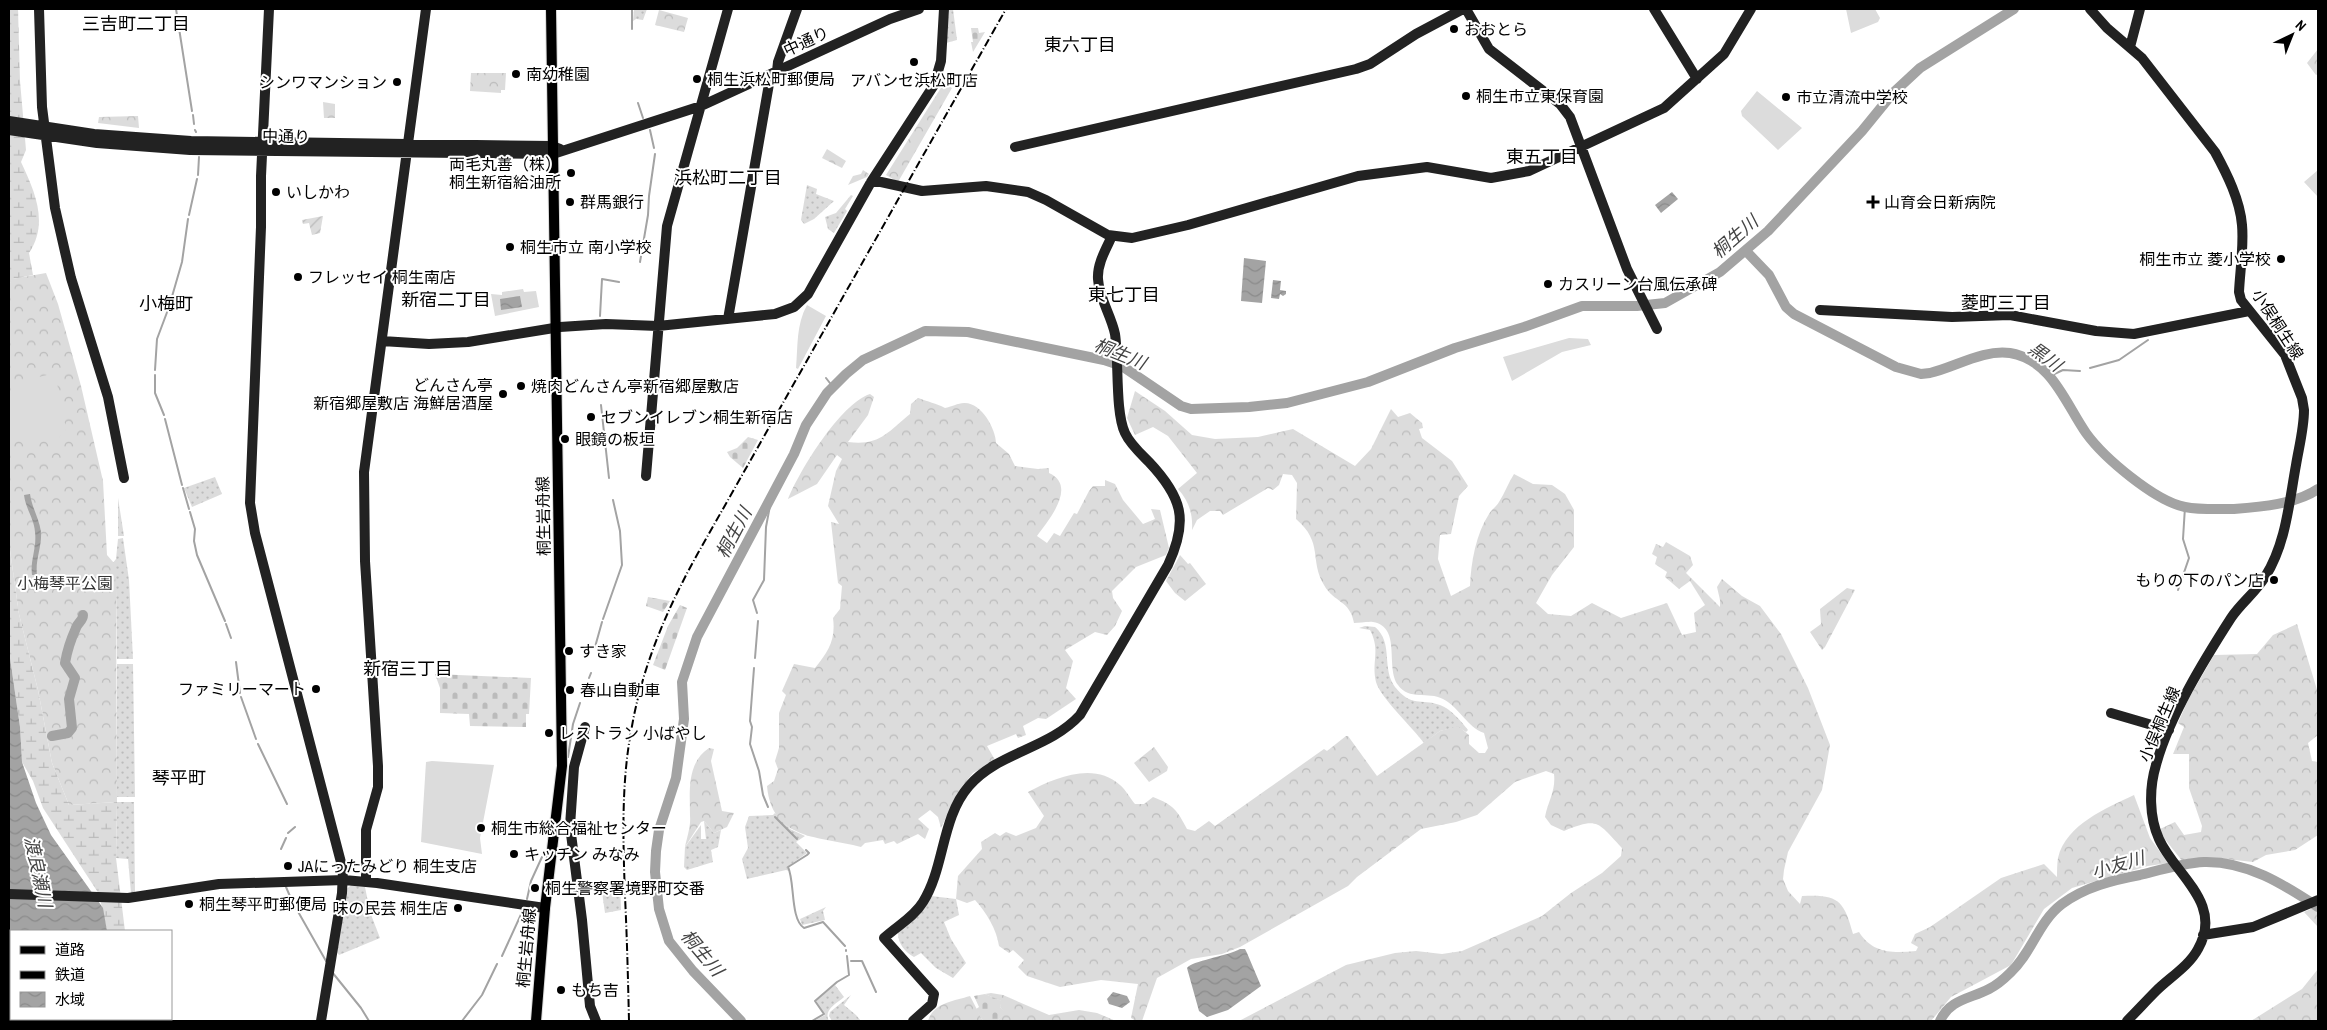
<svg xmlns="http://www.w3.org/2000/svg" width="2327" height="1030" font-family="'Archivo Narrow','Noto Sans JP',sans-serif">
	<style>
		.grass { fill: url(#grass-dots) }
		.forest { fill: url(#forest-crowns) }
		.wetland { fill: url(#wetland-marsh) }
		.cemetery { fill: url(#cemetery-stones) }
		.garden { fill: url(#garden-furrows) }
		.pitch { fill: #dcdcdc }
		.water { fill: url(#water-waves) }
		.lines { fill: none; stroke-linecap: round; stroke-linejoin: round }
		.stream { stroke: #a3a3a3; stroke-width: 2 }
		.river { stroke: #a3a3a3; stroke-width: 10 }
		.primary-casing { stroke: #dbdbdb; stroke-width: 12 }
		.secondary { stroke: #222; stroke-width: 10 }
		.primary { stroke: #000; stroke-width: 10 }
		.rail { stroke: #000; stroke-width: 2; stroke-dasharray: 8 2.5 1 2.5; stroke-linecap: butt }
		.poi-dot { fill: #000; stroke: #fff; stroke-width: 2 }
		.labels { text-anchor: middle; stroke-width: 4; stroke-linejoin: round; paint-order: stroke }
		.poi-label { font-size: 16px; fill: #000; stroke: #fff; text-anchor: start }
		.street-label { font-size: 16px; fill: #000; stroke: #fff }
		.park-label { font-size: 16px; fill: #333; stroke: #fff }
		.neighbourhood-label { font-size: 18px; fill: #000; stroke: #fff }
		.water-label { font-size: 18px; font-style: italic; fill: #444; stroke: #fff }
	</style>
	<defs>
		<pattern id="grass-dots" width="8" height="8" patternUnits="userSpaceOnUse" patternTransform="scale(1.25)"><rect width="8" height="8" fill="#dcdcdc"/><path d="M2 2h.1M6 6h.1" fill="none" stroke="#bbb" stroke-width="1.8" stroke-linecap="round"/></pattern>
		<pattern id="forest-crowns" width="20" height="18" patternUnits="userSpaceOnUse" patternTransform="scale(1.25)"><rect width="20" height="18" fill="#dcdcdc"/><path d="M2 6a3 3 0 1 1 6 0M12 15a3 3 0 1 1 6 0" fill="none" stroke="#bbb"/></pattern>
		<pattern id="wetland-marsh" width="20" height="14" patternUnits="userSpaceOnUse" patternTransform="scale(1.25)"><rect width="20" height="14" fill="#dcdcdc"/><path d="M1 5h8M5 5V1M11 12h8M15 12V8" fill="none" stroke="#bbb"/></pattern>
		<pattern id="cemetery-stones" width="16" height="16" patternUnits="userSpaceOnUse" patternTransform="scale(1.25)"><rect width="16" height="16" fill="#dcdcdc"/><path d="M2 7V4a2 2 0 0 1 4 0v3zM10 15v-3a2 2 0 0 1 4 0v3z" fill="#bbb"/></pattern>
		<pattern id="garden-furrows" width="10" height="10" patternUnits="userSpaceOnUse" patternTransform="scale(1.25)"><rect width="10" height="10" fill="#dcdcdc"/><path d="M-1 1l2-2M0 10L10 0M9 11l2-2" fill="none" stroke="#bbb"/></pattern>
		<pattern id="water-waves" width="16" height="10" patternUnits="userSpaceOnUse" patternTransform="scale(1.25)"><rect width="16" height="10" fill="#a3a3a3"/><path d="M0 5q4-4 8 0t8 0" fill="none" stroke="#8b8b8b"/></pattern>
	</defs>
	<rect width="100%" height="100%" fill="#fff"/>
	<path class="grass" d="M634,9h13l-4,11 -7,-1 -3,2z
		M949,9h4l4,31 -11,3z
		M807,185l10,4 -1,5 18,7 -20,18 -10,5 -3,-4z
		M851,195l2,1 -8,13 2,2 -13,22 -6,-4 -3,-12 11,-4z
		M215,477l7,17 -30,13 -8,-19z
		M118,498l6,38h-6z
		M123,538l6,42 4,79h-16l-1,-70 -12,-15 12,-15 2,-20z
		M1365,626l10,1c19,16 6,41 20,60 17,21 25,11 45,18 12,5 20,15 28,25l-2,2 -8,-5 -18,4 -16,12c-11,-15 -44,-46 -48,-61 -5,-21 5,-31 -6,-52l-11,-2z
		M117,664h16l2,133h-18z
		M117,802h17l1,91h-4l-3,-34 -12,-1z
		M775,813l15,16 15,7 -9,6 11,11 -20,14 2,4 -3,-1 -39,9 -5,-20 6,-11 -3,-21 4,-11 24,-1z
		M704,821l10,12 7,-3 -3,17 -7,3 2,12 -26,8 -3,-3 1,-20 16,-22v14h5z
		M620,883l1,27 -16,3 -4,-28z
		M351,885l14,2 5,25 10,26 -41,17 -3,-4 10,-61z
		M931,896l25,3 3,16 -15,7 7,17 15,24 -13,15 -17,-10 -15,-15 -7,4c-9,-5 -16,-13 -16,-24l27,-26z
		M826,907l-3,4 2,9 -23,5 -2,-6z
		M835,985l9,12c-8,7 -21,13 -15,24h-15l11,-6 -9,-12 1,-3z
		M851,995l-7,10 12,10 5,6h-29l-3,-5 1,-4z"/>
	<path class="forest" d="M659,10l29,8 -4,14 -29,-7z
		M2318,49v25l-2,1 -9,-12z
		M471,73h35l-1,17h-4v3l-31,-2z
		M944,83l8,5 -54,94 -12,-7z
		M323,102l12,2v14h-11z
		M138,116l1,12 -41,-5 1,-6z
		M827,149l19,12 -4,7 -20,-10z
		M863,170l6,4 -2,3 -19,8 5,-9 8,-2z
		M46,273l12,31 23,82 22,95 4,74 7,8 2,26 1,213 -48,3 -17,-42 -14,-73 -19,-76 -10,-71v-258l3,-6z
		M1135,391l30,20 27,24 23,4 43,-2 35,-8 62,37 16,-17 20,-40 7,8 12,-4 12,10 1,5 -4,1 3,9 30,23 16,25 -9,10 -8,38 -11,1 -2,24 13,37 19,-10c1,-24 6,-52 19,-72 3,-5 8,-8 10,-12 6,-9 9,-19 15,-28l19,10 19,1 13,9 9,16v37l-22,28 -16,28 12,11 23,2 21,-13 29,15 46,-15 15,32 14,-3 -2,-19 11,-8 -15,-24 -11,8 -14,-12 2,-5 -12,-8 2,-7 -5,-3 4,-10 7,3 3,-5 24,14 3,9 -7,8 34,34v-7l-3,-13 5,-8 20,17 18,10 21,28 27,54 22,57 -8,45 -34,62 -4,18 -1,9 5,12 12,13 2,-8c36,-2 42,4 51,38l6,-2c14,22 34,21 57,19l2,-4 -7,-4 4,-9 15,-7 71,-49 43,-14 13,13c0,-6 0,-13 1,-19 8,-34 49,-50 76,-63l16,43 18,25 -20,3 -76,22 -28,21 -33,56 -60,32 -20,24h-692l107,-56 49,-12 21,-2 26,3 20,-3 80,-35 29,-23 31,-20 19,-17 1,-8c-25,-26 -23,-31 -58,-17l-13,-6 -6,-8c3,-16 11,-26 9,-43l-8,-3 -31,11 -38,33 -21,7 -35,7 -64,48 -9,9 -108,61 -18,7 -31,5 -34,19 -15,43h-6l-5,-3 7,-34 -37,-4 -41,7 -33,-11 -9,-9 6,-7 -11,-10 -4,3 -10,-7c-2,-16 -13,-34 -24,-46l-8,3 -11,-4 2,-23 24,-27 -1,-7 14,-9 5,3 6,-4 10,4 20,-8 8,-12 -16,-24c26,-14 66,-31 92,-7 6,5 10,13 15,19h9l9,-7c21,8 24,13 34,32l8,2 14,-10 6,5 109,-77 3,2 19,-15h2l29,40 63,-45 18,-5 11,9v9l10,9h6l3,-5 -4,-15c-17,-6 -24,-25 -41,-34 -15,-8 -34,2 -45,-14 -13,-18 4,-58 -25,-63 -5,-1 -13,1 -19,1 -4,-23 -20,-20 -30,-38 -15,-25 0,-42 -28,-66l1,-36 -5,-8 -9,-1 -4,11 -6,5 -5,-2 -45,27 -3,-4h-10l-13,9 -5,10c1,-16 -3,-29 -14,-41l19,-16 -29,-37 -15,-9 -18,8 -8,-17z
		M870,394l4,3 -6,18 -20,27c31,4 39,-9 62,-28l1,-10 7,-6c10,4 18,5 27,10 6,-1 13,-5 19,-5 17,-1 32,26 32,40l13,11 6,12 23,3 11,-1v5c29,13 -1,48 -12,63l10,7 7,-10 6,3 14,-23 3,1 12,-23 4,-5h12v-6l10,4 8,16 20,24 12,-5 -4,-10 9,1 9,38 -3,7 -30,12 -24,24 1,7 9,13 -7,15 -8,9 -12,-3 -30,18 8,11 -7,27 10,11 -30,20 -8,-1 -15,8 3,9 -8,3 -2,-4 -29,12 8,14 -22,13 -13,16 -19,39 -3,-11 -8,-7 -12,9 11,10 -4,10 -7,-5 -21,10 -3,-3 -9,3 -2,-4 -18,3 -4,4c-41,-11 -89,-6 -94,-61l7,-5 4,-12 -3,-8 4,-13v-35l7,-18 -4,-4 12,-27 21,4c13,-16 21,-28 18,-50l7,-9 2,-23 -4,-3 -7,-61 8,2 -11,-18 8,-35 6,-12 -5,-4 -20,29 -29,15c12,-29 52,-95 82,-105z
		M1180,555l8,9 2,-1 16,21 -21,17 -10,-8 -9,-12z
		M1847,588l8,2 -30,57 -3,3 -12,-18 11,-8 -1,-15z
		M2297,624l21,69v42l-10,8 4,18 6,1v73l-23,15 -29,5 -13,7 -36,-4 -34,4 -19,-24 -4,-9 15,-7 9,13 17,-3 1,-6 -13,-38v-34h-16l11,-27 -6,-4 10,-23 26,-45 43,-1 16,-19z
		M1154,747l14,20 -1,4 -18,11 -15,-19z
		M709,748l5,1 -3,12 11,50 12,2 -7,14 -13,6 -10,-12 -3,1 -16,25c2,-10 6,-21 5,-31 0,-23 -4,-53 19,-68z
		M2313,908l5,3v16l-14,-15z
		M2318,969v52h-67l51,-32z
		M991,993l12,2 46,20 30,-5 18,3 19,8h-119l8,-9 -5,-5 1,-6 -16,-7z
		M970,996l13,25h-55c5,-18 26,-20 42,-25z"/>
	<path class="wetland" d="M9,9h9l2,72 6,69 -5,12c14,30 28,61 8,91l4,22 -20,4 -4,6z
		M9,543l10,71 19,76 14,73 17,42 48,-3 -1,56 9,73h-18l-8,-37 -56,-86 -10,-27 -11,-19 -2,-35 -11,-76z"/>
	<path class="cemetery" d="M971,28h7l1,5 6,-1 -12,20 -2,-10h2z
		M748,437l10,3 -15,28 -13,-11 -3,-5 10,-4z
		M648,597l22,4 -7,11 -17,-6z
		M680,605l7,3 -22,62 -12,-5 15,-39z
		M435,674l96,4 -2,36h-3v13l-56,-1 -1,-12 -29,-1v-25z
		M985,994l17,7 -2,6 6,5 -9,9h-14l-7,-12 3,-2 -5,-11z"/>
	<path class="garden" d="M323,216l-3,17 -8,2 -3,-12 -6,1 -1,-4z"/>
	<path class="pitch" d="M1846,9h29l5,9 -2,4 -27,11z
		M1757,91l45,37 -24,22 -36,-34 -1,-5z
		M2318,170v27l-14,-15z
		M523,289l1,3 12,-1 3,16 -44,9 -4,-22 11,1v-3z
		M807,305l19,11 -28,53 -2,-1c2,-22 0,-43 11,-63z
		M1569,338l19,1 3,6 -29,7 -50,29 -9,-24z
		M55,373l11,56 -7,9 -48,2 -2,-2v-41l22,-18z
		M432,761l62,4 -14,73 2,16 -61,-12 5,-80z"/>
	<path class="water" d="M1672,192l6,7 -17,14 -6,-8z
		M1244,258l22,3 -4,42 -21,-2z
		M1273,280l8,1 -1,9 6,1v3l-3,2 -3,-2 -1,5 -8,-1z
		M520,296l2,11 -21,3 -1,-11z
		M30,494c2,14 9,24 11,38 1,15 -6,28 -4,43h-5c-2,-15 5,-27 3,-43 -1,-14 -9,-22 -11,-37z
		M9,651l11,76 2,35 14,41 15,32 52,73 4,23h-96v17l-2,-3z
		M1240,949h5l2,4 14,33 -33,24 -21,7 -8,-6 -12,-43c4,-7 41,-12 53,-19z
		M1113,992l14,4 3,6 -8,6 -13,-4 -2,-5z
		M21,1019h91v2h-90z"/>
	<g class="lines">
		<path class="stream" d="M176,9l16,102
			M632,9v20
			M638,103l5,15
			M193,115l1,9
			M195,130l1,2
			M650,130l4,18
			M198,175l1,-18
			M189,215l8,-36
			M640,262l8,-47 1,-19 6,-42
			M171,300l11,-38 6,-43
			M600,316l2,-37 17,3
			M2090,368l29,-8 29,-20
			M155,370l2,-31 12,-32
			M155,375v18l9,22
			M2050,376l13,-6 17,1
			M826,378l7,9
			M601,405l8,73
			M165,419l17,66
			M183,488l6,21
			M190,512l5,17 -1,12 3,14 28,66
			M2178,590l11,-32 -6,-19 2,-32
			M757,613l-4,-13 11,-20 2,-53 6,-32
			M603,619l19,-54 -2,-34 -7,-31
			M226,624l5,14
			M595,647l7,-25
			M755,658l3,-37
			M236,662l4,31
			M754,668l-4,53 2,6 -2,17 9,27 4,24 5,12
			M589,678l2,-5
			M241,697l15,42
			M258,744l29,60
			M568,757l5,-33 7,-21
			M775,817l22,22
			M288,833l7,-6
			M281,849l5,-11
			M806,850l3,3 -2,2 -19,12c7,14 2,52 16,61l19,-6 22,24
			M286,887l6,14 34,60
			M527,899l4,-18 11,-24
			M846,950v1
			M502,956l21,-46
			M851,961h11l14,31
			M332,972l29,36 8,13
			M462,1021l20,-26 15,-31
			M812,1021l12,-7 -9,-13 22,-19 12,-7 -2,-19"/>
		<path class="river" d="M1746,251l23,24 17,32 8,7 102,53 25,7 9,-1c25,-6 54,-24 80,-20 42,7 55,50 76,80 18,25 69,68 99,74 15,3 33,2 49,2 27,-2 62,-5 84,-20
			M52,736l16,-3 4,-5 -3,-29 6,-21 -10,-15c2,-12 6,-24 11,-35 2,-6 7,-7 7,-13
			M741,1021l-48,-50 -24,-30 -10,-32 -4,-37 1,-21 3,-21 17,-52 8,-59 -2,-37 15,-45 97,-183 12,-29 21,-32 19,-19 17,-14 62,-29 43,1 136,28 18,6 59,40 10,3 58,-2 38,-4 81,-21 87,-34 69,-21 58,-21h55l28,-3 55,-31 48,-41 94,-100 31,-38 27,-25 94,-59
			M1940,1021c10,-22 30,-22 49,-32 8,-4 15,-10 21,-16 22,-20 28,-51 52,-69 23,-17 51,-24 78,-29 20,-5 43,-12 64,-13 43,-1 79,22 114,45"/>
		<g class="primary-casing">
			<path id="primary" d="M536,1021l9,-113 17,-142 -11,-757"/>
		</g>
		<path class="secondary" d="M39,9l3,98 13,101 16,70 37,119 16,81
			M269,9l-8,167v51l-11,276 5,30 88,337 -1,23 -21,128
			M1466,9l23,40 71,55 10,13 57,152 30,60
			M1654,9l43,70
			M2090,9l17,19 35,30 73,94c12,22 25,48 27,73 2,21 -2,46 -3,67l2,8 44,55 17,43 2,12c0,18 -5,37 -8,55 -7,38 -10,79 -31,112 -9,15 -24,26 -34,41 -27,42 -62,99 -75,147 -7,23 -7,52 3,74 16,36 65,64 39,110 -9,17 -29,29 -42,42 -10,10 -19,20 -29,30
			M2130,47l10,-38
			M777,71l1,-9 19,-53
			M9,121l85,13 97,7 361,5 8,3
			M9,130l88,13 93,7 363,4 148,-48 189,-87 29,-10
			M1015,147l341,-78 14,-5 46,-30 47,-25
			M871,182h10l41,9 64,-5 42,6 18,8 62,35 24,3 56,-13 170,-49 69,-9 64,11 38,-7 135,-63 60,-54 27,-45
			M1820,310l132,7 58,-2 86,16 38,3 115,-23
			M728,319l41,-235 -1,-8
			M382,341l47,3 39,-2 92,-15 46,-3 52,2 117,-12 19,-7 14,-13 63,-112 63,-97 7,-24 3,-52
			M646,476l21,-250 61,-217
			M2111,713l58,17
			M585,727l-11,40 -4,59 12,94 8,86 6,15
			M366,881v-51l12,-43v-21l-13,-205 -1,-89 62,-463
			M9,894l119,4 91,-14 125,-4 33,3 168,25
			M2203,935l50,-8 65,-27
			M913,1021l19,-17 2,-10 -50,-56c13,-12 30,-21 39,-36 22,-35 18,-84 46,-116 29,-34 80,-37 111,-71l88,-150c21,-45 14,-68 -19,-103 -9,-9 -19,-18 -24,-29 -10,-21 -6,-73 -10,-99 -4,-19 -16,-36 -17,-55 -1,-15 8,-30 14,-43"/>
		<use href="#primary" class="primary"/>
		<path class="rail" d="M629,1021c-1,-42 -2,-83 -4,-125 -2,-57 -4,-114 7,-170 11,-62 36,-119 66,-173l308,-544"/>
	</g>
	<g class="poi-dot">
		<circle cx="1454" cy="29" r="5"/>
		<circle cx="914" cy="62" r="5"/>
		<circle cx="516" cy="74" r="5"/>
		<circle cx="697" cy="79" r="5"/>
		<circle cx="397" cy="82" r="5"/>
		<circle cx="1466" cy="96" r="5"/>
		<circle cx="1786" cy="97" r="5"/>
		<circle cx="571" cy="173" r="5"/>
		<circle cx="276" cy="192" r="5"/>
		<circle cx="570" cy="202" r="5"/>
		<path d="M1870.5 194.5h5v5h5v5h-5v5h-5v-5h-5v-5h5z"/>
		<circle cx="510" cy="247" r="5"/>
		<circle cx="2281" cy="259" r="5"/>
		<circle cx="298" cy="277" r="5"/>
		<circle cx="1548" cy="284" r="5"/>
		<circle cx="521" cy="386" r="5"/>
		<circle cx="503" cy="394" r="5"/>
		<circle cx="591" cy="417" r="5"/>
		<circle cx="565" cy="439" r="5"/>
		<circle cx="2274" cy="580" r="5"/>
		<circle cx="569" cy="651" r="5"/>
		<circle cx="316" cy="689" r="5"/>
		<circle cx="570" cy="690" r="5"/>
		<circle cx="549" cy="733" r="5"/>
		<circle cx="481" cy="828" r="5"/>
		<circle cx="514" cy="854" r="5"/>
		<circle cx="288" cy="866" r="5"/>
		<circle cx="535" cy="888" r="5"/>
		<circle cx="189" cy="904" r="5"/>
		<circle cx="458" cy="908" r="5"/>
		<circle cx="561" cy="990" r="5"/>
	</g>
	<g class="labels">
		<g class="poi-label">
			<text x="1464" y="35">おおとら</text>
			<text x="526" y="80">南幼稚園</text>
			<text x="707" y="85">桐生浜松町郵便局</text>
			<text x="914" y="86" text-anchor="middle">アバンセ浜松町店</text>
			<text x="387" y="88" text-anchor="end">シンワマンション</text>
			<text x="1476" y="102">桐生市立東保育園</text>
			<text x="1796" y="103">市立清流中学校</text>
			<text x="561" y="170" text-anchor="end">両毛丸善（株）<tspan x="561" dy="18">桐生新宿給油所</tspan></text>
			<text x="286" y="198">いしかわ</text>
			<text x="580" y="208">群馬銀行</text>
			<text x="1884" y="208">山育会日新病院</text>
			<text x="520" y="253">桐生市立 南小学校</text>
			<text x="2271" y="265" text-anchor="end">桐生市立 菱小学校</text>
			<text x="308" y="283">フレッセイ 桐生南店</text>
			<text x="1558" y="290">カスリーン台風伝承碑</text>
			<text x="493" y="391" text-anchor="end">どんさん亭<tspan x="493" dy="18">新宿郷屋敷店 海鮮居酒屋</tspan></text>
			<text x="531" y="392">焼肉どんさん亭新宿郷屋敷店</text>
			<text x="601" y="423">セブンイレブン桐生新宿店</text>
			<text x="575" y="445">眼鏡の板垣</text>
			<text x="2264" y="586" text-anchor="end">もりの下のパン店</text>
			<text x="579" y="657">すき家</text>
			<text x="306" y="695" text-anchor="end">ファミリーマート</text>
			<text x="580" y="696">春山自動車</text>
			<text x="559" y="739">レストラン 小ばやし</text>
			<text x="491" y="834">桐生市総合福祉センター</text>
			<text x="524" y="860">キッチン みなみ</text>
			<text x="298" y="872">JAにったみどり 桐生支店</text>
			<text x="545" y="894">桐生警察署境野町交番</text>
			<text x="199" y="910">桐生琴平町郵便局</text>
			<text x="448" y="914" text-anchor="end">味の民芸 桐生店</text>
			<text x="571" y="996">もち吉</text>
		</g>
		<g class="street-label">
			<text transform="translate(806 41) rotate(-25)" y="6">中通り</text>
			<text transform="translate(286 136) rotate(1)" y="6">中通り</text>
			<text transform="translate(2278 324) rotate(57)" y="6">小俣桐生線</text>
			<text transform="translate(543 516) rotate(-91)" y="6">桐生岩舟線</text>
			<text transform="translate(2159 724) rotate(-67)" y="6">小俣桐生線</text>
			<text transform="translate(526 948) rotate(-85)" y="6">桐生岩舟線</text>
		</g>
		<g class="park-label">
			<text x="65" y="589">小梅琴平公園</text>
		</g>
		<g class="neighbourhood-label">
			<text x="136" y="30">三吉町二丁目</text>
			<text x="1080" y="51">東六丁目</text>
			<text x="1542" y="163">東五丁目</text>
			<text x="728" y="184">浜松町二丁目</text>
			<text x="1124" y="301">東七丁目</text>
			<text x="446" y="306">新宿二丁目</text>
			<text x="2006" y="309">菱町三丁目</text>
			<text x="166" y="310">小梅町</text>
			<text x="408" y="675">新宿三丁目</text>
			<text x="179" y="784">琴平町</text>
		</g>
		<g class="water-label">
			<text transform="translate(1735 237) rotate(-41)" y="6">桐生川</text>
			<text transform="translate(1120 354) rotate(22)" y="6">桐生川</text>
			<text transform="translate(2045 357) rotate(36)" y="6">黒川</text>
			<text transform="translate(734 533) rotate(-62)" y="6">桐生川</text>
			<text transform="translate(2118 865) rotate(-16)" y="6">小友川</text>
			<text transform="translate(38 872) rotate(78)" y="6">渡良瀬川</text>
			<text transform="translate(702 953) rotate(50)" y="6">桐生川</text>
		</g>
	</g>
	<rect width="2327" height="1030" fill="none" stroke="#000000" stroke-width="20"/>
	<rect x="10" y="930" width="162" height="90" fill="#ffffff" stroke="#999999"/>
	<rect x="20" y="946" width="25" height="8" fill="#000000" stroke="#999999"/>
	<text x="55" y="955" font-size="15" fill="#000000">道路</text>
	<rect x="20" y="971" width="25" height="8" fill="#000000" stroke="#999999"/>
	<text x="55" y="980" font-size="15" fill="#000000">鉄道</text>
	<rect x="20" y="992" width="25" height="15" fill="url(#water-waves)" stroke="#999999"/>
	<text x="55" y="1005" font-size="15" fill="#000000">水域</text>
	<g transform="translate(2292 35) rotate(43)" stroke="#ffffff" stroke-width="4" paint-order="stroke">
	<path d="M0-4L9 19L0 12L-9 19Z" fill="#000000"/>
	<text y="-8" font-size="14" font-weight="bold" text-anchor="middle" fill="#000000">N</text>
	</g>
</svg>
